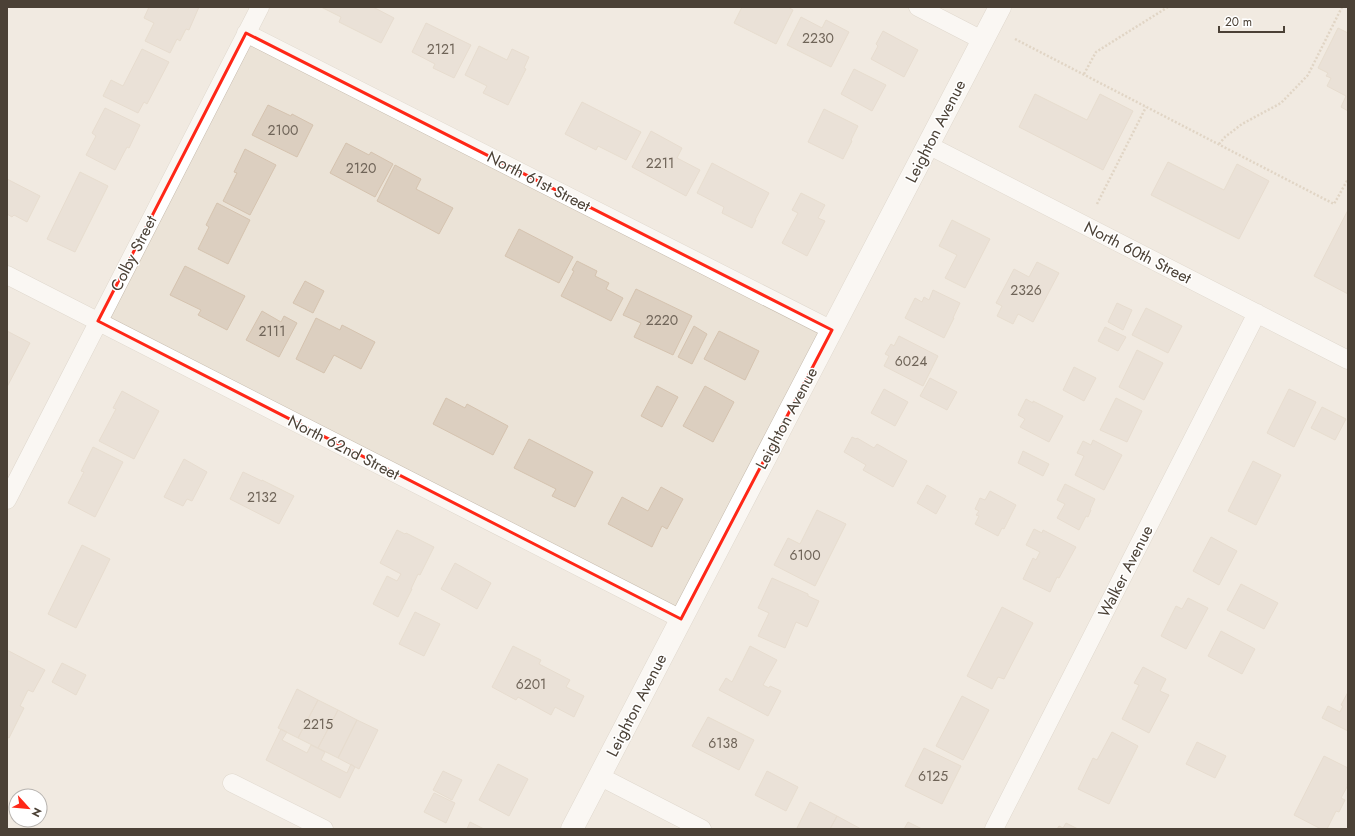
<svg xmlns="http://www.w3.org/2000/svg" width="1355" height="836" font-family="Jost,sans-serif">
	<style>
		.residential { fill: #ebe3d7; fill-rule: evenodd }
		.building { fill: #dccfc0; stroke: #d5c3af }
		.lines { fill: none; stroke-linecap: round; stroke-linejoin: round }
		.minor-casing { stroke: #c6bbad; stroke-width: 19 }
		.tertiary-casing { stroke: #c6bbad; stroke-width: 23 }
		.path { stroke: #c7b39a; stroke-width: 2.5; stroke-dasharray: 2 2; stroke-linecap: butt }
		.minor { stroke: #fff; stroke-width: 18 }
		.tertiary { stroke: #fff; stroke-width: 22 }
		.marked { fill: none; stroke: #ff2717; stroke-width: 3; stroke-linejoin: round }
		.labels { text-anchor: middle; stroke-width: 3; stroke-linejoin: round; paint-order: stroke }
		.number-label { font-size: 14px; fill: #6f6458 }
		.street-label { font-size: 16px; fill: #4b4136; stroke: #fff }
	</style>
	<rect width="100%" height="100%" fill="#f6f1e9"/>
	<path class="residential" d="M7,7h1341v822h-1341zM16,796h24v24h-24z"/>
	<path class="building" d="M149,7h50l-10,23 -3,-1 -6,12 -3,-2 -7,14 -25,-12 9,-18 -10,-5z
		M321,7h52l21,11 -13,25 -42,-21 2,-5z
		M742,7h46l5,3 -17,34 -42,-21z
		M801,17l21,11 4,-8 23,12 -18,35 -44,-22z
		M426,23l45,22 -17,33 -21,-10 2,-4 -23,-12z
		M1338,28l10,5v78l-7,-4 5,-11 -19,-10 4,-8 -5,-2 2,-3 -10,-5z
		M883,31l35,19 -14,27 -33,-18 7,-13 -2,-2z
		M479,46l28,14 5,-11 17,8 -5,11 2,1 -18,36 -25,-12 4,-7 -22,-11z
		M142,49l27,13 -22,42 -3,-2 -6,11 -35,-17 8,-16 12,6z
		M854,69l32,16 -14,26 -31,-17z
		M1035,94l52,26 13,-26 33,17 -30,59 -84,-43z
		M582,102l59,30 -15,28 -28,-14 -2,4 -31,-16z
		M268,105l23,11 1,-2 21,11 -16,32 -45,-22z
		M105,108l35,17 -11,23 -2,-1 -12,23 -29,-15 10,-19 -4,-3z
		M824,109l34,17 -7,14 1,1 -9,18 -35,-17z
		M651,131l31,17 -5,10 23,12 -14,26 -54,-29z
		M346,143l23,12 2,-3 22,12 -18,33 -45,-24z
		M245,149l31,16 -26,50 -27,-14 14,-28 -3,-1z
		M1168,162l56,28 13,-26 32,17 -30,58 -88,-44z
		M712,163l57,30 -14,27h1l-4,8 -30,-15 2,-6 -27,-14z
		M395,165l26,14 -5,10 37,19 -14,26 -62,-33z
		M80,172l28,14 -33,66 -28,-13z
		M7,179l33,17 -13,26 -13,-7 -2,2 -5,-3z
		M801,193l24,12 -7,13 7,3 -18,35 -25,-13 16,-30 -6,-3z
		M217,203l33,17 -22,44 -30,-15 11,-22 -3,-2z
		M1348,210v84l-34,-18z
		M952,220l38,19 -25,49 -20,-10 12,-23 -18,-9z
		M519,229l54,28 -14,26 -54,-27z
		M577,261l20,10 -2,5 14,7 -3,6 17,9 -12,23 -50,-25 13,-25 -2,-1z
		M1037,262l22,11 -26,49 -15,-8 -5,10 -16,-8 5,-10 -6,-3 18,-34 15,8z
		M185,266l60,30 -18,34 -29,-15 3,-5 -31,-15z
		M305,281l19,10 -11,22 -20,-10z
		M636,289l56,27 -19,39 -39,-18 7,-14 -18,-8z
		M933,290l27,13 -7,15h1l-10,20 -39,-20 10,-20 7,4 2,-5 5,3z
		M1117,303l15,7 -9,20 -15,-8z
		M1146,308l36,18 -14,27 -36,-18z
		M262,311l19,11 3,-6 13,7 -18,34 -33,-17z
		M316,318l24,12 2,-5 33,17 -14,27 -27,-14 -10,18 -28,-14z
		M694,326l13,8 -15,30 -14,-7z
		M1105,327l21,10 -8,14 -20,-10z
		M7,331l23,12 -23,44z
		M719,331l40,20 -14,29 -41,-21z
		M899,336l39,20 -15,30 -39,-20 5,-10 -4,-2 6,-10 3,2z
		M1137,350l26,13 -19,37 -25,-13z
		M1074,367l22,11 -12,23 -21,-11z
		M930,378l27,14 -10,18 -27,-14z
		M657,386l21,11 -16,30 -21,-11z
		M705,386l29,16 -21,40 -30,-16z
		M884,389l24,13 -13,24 -24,-13z
		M1289,389l27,13 -22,45 -27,-14z
		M122,391l37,20 -25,48 -35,-18 17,-32 -3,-1z
		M446,398l19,10 2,-4 41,22 -15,29 -60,-31z
		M1116,398l26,13 -15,31 -27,-12z
		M1026,399l7,4v-2l30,15 -14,26 -29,-15 5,-8 -7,-4z
		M1322,407l24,12 -11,21 -24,-12z
		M852,437l4,2 1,-1 17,10 3,-4 30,17 -14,26 -30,-17 3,-5 -22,-13z
		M529,439l64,33 -18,35 -23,-11 4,-7 -42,-21z
		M1093,440l29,15 -18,35 -29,-15 9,-19 -7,-3 6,-12 8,4z
		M93,447l30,15 -28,55 -27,-14 16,-31 -3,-1z
		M1023,451l26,13 -6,12 -25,-13z
		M184,459l23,13 -15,29 -5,-2 -4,7 -19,-9z
		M1253,461l28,14 -25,50 -28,-14z
		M243,472l19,9v-1l32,16 -15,28 -49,-25z
		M1065,484l30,15 -5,11h1l-3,7 -2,-1 -7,14 -22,-12 8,-14 -8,-4z
		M927,485l19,11 -10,18 -19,-11z
		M661,487l22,12 -16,30 -5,-3 -10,21 -44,-23 14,-27 26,14z
		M990,491l26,14 -12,24 -2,-1 -4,8 -23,-12 4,-8 -3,-1 3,-4 -4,-2 5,-11 5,2z
		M817,510l29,14 -31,62 -41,-21 14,-27 12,6z
		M1034,529l8,4 1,-3 33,17 -17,31 -2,-1 -7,15 -27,-13 10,-21 3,2 4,-8 -14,-7z
		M397,530l8,4 1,-1 28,14 -14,28 -2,-1 -7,15h1l-14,28 -25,-13 14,-28 10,5 4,-7 -21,-11z
		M1211,537l26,14 -18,34 -26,-14z
		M82,545l28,14 -34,69 -28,-14z
		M455,563l36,20 -14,26 -36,-20z
		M772,578l36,16v2l11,5 -12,26 -11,-5 -11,26 -27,-12 11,-23 -11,-5z
		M1241,584l37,19 -14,26 -37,-19z
		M1188,598l20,10 -22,41 -25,-13 15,-30 6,3z
		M1002,607l31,16 -29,56 -6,-2 -6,12 -25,-13z
		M415,612l25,12 -16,32 -25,-12z
		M1221,631l34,18 -13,25 -34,-18z
		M513,646l28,14 -2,4 31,16 -4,7 18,9 -10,21 -19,-10 -4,8 -33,-18 -2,3 -24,-13z
		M750,646l27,14 -14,25 6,3 1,-2 11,5 -13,25 -49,-26 7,-12 6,4z
		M7,650l38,20 -12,22 -5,-2 -8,16 4,2 -15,30 -2,-1z
		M62,663l24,12 -10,20 -24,-13z
		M1143,667l23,12 -6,12 9,4 -20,38 -27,-14 17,-34 -5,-2z
		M297,689l21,11 -20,38 -20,-10z
		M1348,692v39l-26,-13 6,-12 12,6 3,-6 -2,-1z
		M962,696l27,14 -26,50 -27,-14z
		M318,700l20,10 -20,38 -20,-10z
		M338,710l19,10 -19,38 -20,-10z
		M708,717l46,23 -15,30 -47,-24z
		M357,720l21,10 -19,39 -21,-11z
		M281,729l6,3 -5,8 25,13 4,-8 14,7 -4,8 26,13 4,-9 4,3 -15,31 -74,-38z
		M1112,732l26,14 -29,58 -31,-15 15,-31 4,2z
		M1197,742l29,14 -11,22 -29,-14z
		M924,748l37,18 -19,38 -37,-18z
		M1324,756l24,12v14l-1,3h1l-7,13 4,2 -6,12 -3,-1 -9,18h-6l-27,-14z
		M498,764l30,15 -19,37 -30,-16z
		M443,771l19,9 -10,20 -19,-10z
		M767,771l31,16 -12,24 -31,-16z
		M434,793l21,10 -9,20 -22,-11z
		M810,802l27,14 -7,13h-31l-2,-1z
		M837,816l24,13h-31z
		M470,822l14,7h-17z
		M908,822l14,7h-18z
		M1066,823l12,6h-21l2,-3 4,2z"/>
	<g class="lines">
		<g class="minor-casing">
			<path id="minor" d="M918,7l64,33
				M246,33l586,297
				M928,145l420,215
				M7,275l674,344
				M7,500l253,-493
				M599,776l103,53
				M232,783l92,46
				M994,829l263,-516"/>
		</g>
		<g class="tertiary-casing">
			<path id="tertiary" d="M572,829l428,-822"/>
		</g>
		<path class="path" d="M1015,39l319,165 14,-25
			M1084,74l12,-22 72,-45
			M1219,144l6,-7 17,-13 39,-21 27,-28 34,-68
			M1097,204l49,-97"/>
		<use href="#minor" class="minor"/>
		<use href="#tertiary" class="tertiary"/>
	</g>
	<path d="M0 0H1355V836H0ZM246,33l586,297 -151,289 -583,-298z" fill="#f6f1e9" fill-opacity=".55" fill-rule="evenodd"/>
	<path class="marked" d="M246,33l586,297 -151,289 -583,-298z"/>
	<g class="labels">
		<g class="number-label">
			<text x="818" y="43">2230</text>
			<text x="441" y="54">2121</text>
			<text x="283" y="135">2100</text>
			<text x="660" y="168">2211</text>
			<text x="361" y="173">2120</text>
			<text x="1026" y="295">2326</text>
			<text x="662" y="325">2220</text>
			<text x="272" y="336">2111</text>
			<text x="911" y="366">6024</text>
			<text x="262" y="502">2132</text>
			<text x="805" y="560">6100</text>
			<text x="531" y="689">6201</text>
			<text x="318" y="729">2215</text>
			<text x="723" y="748">6138</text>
			<text x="933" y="781">6125</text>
		</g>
		<g class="street-label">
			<text transform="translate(935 131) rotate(-63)" y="6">Leighton Avenue</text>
			<text transform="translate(539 181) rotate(27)" y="6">North 61st Street</text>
			<text transform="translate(1138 252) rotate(27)" y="6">North 60th Street</text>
			<text transform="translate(133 253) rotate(-63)" y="6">Colby Street</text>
			<text transform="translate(786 418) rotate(-62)" y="6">Leighton Avenue</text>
			<text transform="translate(344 447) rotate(27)" y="6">North 62nd Street</text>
			<text transform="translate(1125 571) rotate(-63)" y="6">Walker Avenue</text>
			<text transform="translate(636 705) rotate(-63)" y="6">Leighton Avenue</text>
		</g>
	</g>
	<rect width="1355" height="836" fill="none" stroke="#4b4136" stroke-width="16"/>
	<g transform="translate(28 808) rotate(117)"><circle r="19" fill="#ffffff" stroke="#b7b3af"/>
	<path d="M0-3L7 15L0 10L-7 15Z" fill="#ff2717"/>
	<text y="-6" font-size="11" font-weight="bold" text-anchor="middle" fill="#4b4136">N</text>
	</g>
	<path d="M1219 26v6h65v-6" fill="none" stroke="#4b4136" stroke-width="2"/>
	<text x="1225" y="26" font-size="12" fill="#4b4136" stroke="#ffffff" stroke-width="3" paint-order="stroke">20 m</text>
</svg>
